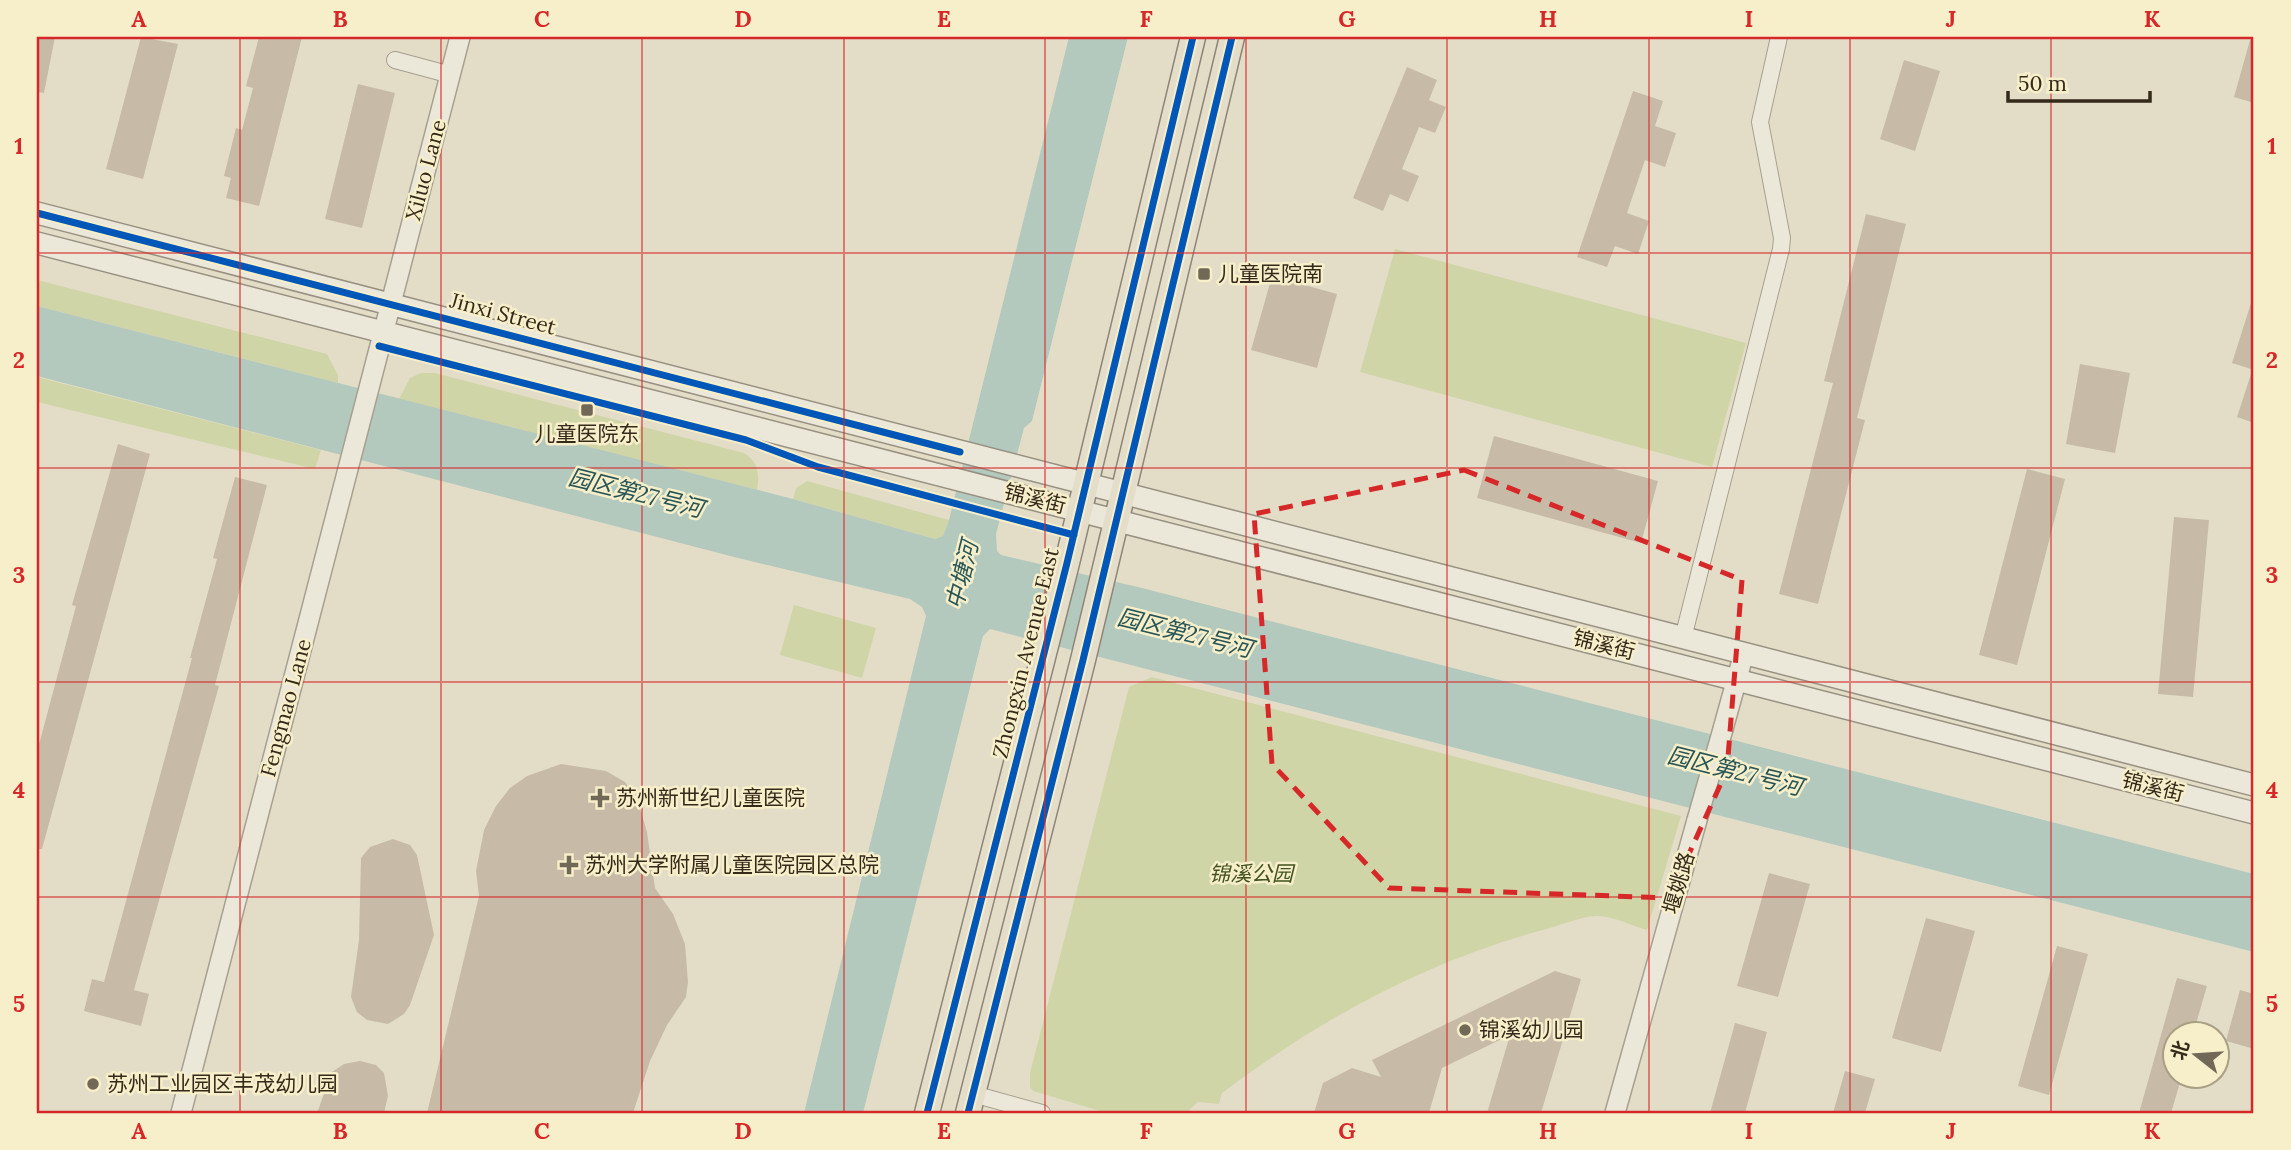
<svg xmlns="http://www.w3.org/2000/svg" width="2291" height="1150" font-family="Lora,'Noto Sans SC',serif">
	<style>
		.green { fill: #d0d5a8 }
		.water { fill: #b3c9bd }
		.building { fill: #c7bba8 }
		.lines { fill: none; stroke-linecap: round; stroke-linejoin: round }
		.minor-casing { stroke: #a7a091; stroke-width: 18 }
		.tertiary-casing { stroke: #a7a091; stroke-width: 22 }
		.secondary-casing { stroke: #979081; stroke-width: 24 }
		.primary-casing { stroke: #8d8678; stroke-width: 27 }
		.minor { stroke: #ebe7d9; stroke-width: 16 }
		.tertiary { stroke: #ebe7d9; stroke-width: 19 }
		.secondary { stroke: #ebe7d9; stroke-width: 21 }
		.primary { stroke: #e3ddca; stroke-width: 24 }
		.tertiary-bridge-casing { stroke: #a7a091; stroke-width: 22; stroke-linecap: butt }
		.tertiary-bridge { stroke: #ebe7d9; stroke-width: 19 }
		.cycleway-casing { stroke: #f7eeca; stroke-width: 11 }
		.cycleway { stroke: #0057b8; stroke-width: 7 }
		.marked { fill: none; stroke: #d62828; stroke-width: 5; stroke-dasharray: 14 9; stroke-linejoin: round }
		.grid { fill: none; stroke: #d62828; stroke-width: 2; stroke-opacity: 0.55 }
		.poi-dot { fill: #726857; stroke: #f7eeca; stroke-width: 2.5 }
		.labels { text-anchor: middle; stroke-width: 5; stroke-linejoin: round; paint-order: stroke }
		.street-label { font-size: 21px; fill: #35291a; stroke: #f7eeca }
		.poi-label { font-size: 21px; fill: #35291a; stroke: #f7eeca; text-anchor: start }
		.park-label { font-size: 21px; font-style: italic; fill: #42531f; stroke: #f7eeca }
		.water-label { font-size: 23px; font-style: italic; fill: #285556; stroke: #f7eeca }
		.neatline { fill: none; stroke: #d62828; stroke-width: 2.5 }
		.grid-label { font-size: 23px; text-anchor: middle; font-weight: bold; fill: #d62828 }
	</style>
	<rect width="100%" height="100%" fill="#e3ddc7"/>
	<path class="green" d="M1395,249l351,94 -34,124 -352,-95z
		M37,280l290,74 11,21v8l-301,-77z
		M421,373h14l309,80c14,8 16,22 13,37l-358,-91 11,-21z
		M37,377l284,73 -6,19 -278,-67z
		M807,481l142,39 -6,16 -8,3 -142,-40 3,-11z
		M794,605l82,23 -14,50 -82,-23z
		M1152,677l529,139 -34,114c-15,-4 -36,-15 -51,-14 -18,1 -39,11 -57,15 -116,32 -222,90 -317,162l-3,11 -21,-2 -12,11h-79l-74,-22 -3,-4v-14l99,-386z"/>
	<path class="water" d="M1069,37h59l-96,384 -8,7 -28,106 1,17 4,4 141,33 1112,286v78l-1264,-323 -7,7 -120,477h-59l122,-497 -4,-9 -12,-8 -172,-41 -701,-182v-70l756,193 142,40 8,-3 6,-16z"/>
	<path class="building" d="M37,37h18l-11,56 -7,-1z
		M141,37l37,7 -35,135 -37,-10z
		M259,37h43l-43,169 -33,-8 5,-20 -7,-2 12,-48 6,2 11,-42 -7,-2z
		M2250,40h4v63l-20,-6z
		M1904,60l36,11 -25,80 -35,-12z
		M1407,67l30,13 -8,20 17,7 -11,26 -16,-6 -17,42 17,7 -11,26 -18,-8 -7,17 -30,-13z
		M358,84l37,9 -33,135 -37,-9z
		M1633,91l30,10 -8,25 21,7 -11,34 -20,-7 -18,53 22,8 -11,33 -23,-8 -8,21 -30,-10z
		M1866,214l40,10 -49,194 8,2 -47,184 -39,-10 54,-211 -9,-2z
		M1272,276l65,18 -20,74 -66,-18z
		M2251,303l3,1v66l-22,-7z
		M2080,364l50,9 -15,80 -49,-9z
		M2251,374h3v49l-17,-6z
		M1494,436l164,45 -17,62 -164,-45z
		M118,444l32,10 -108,395h-5v-97l39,-146 -4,-1z
		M2027,469l38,10 -48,186 -38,-10z
		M235,477l32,8 -52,200 4,1 -85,304 15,4 -8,32 -57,-15 8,-32 12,3 88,-324h-2l27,-99 -4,-1z
		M2174,517l35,3 -16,177 -35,-3z
		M561,764l45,7 19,11 12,16 10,34 8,56 18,26 12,30 3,38 -2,15 -19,28 -17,36 -17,52h-206l52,-217 -3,-25 8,-41 12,-24 14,-18 17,-12z
		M393,839l17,6 7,10 17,80 -24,70 -6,9 -16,10 -21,-4 -10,-8 -6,-15 8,-57 2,-82 9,-11z
		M1769,873l41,11 -32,113 -41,-11z
		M1926,918l49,13 -34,121 -49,-14z
		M2057,946l31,8 -39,141 -31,-9z
		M1555,971l26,8 -40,134h-54l23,-78 -68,33 -13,45h-115l9,-30 29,-15 29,9 -9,-17z
		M2177,978l30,8 -14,48h-18v42h7l-11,37h-32z
		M2240,990l14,4v55l-28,-8z
		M1735,1023l32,9 -22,81h-35z
		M360,1061l16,4 8,8 4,23 -4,17h-67l15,-41 12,-8z
		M1845,1071l30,8 -10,34h-32z"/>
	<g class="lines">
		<g class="minor-casing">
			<path id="minor" d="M395,60l56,15
				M1683,638l98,-389 1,-11 -22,-116 19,-85
				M973,1094l69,19"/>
		</g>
		<g class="tertiary-casing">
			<path id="tertiary" d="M1723,729l21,-76
				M181,1113l279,-1076
				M1615,1113l82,-293"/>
		</g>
		<g class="secondary-casing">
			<path id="secondary" d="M37,213l2217,572
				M37,243l2217,570"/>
		</g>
		<g class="primary-casing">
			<path id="primary" d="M927,1113l140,-550 126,-526
				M968,1113l115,-453 149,-623"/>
		</g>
		<use href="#minor" class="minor"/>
		<use href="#tertiary" class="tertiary"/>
		<use href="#secondary" class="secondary"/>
		<use href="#primary" class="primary"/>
		<g class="tertiary-bridge-casing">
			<path id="tertiary-bridge" d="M1697,820l26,-91"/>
		</g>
		<use href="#tertiary-bridge" class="tertiary-bridge"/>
		<g class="cycleway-casing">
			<path id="cycleway" d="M37,213l923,239
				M379,346l367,94 72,27 256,68
				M927,1113l140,-550 126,-526
				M968,1113l115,-453 149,-623"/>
		</g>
		<use href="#cycleway" class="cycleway"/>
	</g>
	<path class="marked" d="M1464,470l278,110 -15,190 -58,128 -280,-10 -117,-124 -18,-250z"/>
	<path class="grid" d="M240,37v1076M441,37v1076M642,37v1076M844,37v1076M1045,37v1076M1246,37v1076M1447,37v1076M1649,37v1076M1850,37v1076M2051,37v1076M37,253h2217M37,468h2217M37,682h2217M37,897h2217"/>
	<g class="poi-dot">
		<rect x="1197" y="267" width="14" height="14" rx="3.5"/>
		<rect x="580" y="403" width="14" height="14" rx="3.5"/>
		<path d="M596.5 787.5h7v7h7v7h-7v7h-7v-7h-7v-7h7z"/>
		<path d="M565.5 854.5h7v7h7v7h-7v7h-7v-7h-7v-7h7z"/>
		<circle cx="1465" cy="1030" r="7"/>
		<circle cx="93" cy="1084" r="7"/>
	</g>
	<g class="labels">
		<g class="street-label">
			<text transform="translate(426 170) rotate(-75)" y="7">Xiluo Lane</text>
			<text transform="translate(503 314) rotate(15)" y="7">Jinxi Street</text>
			<text transform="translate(1035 499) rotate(14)" y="7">锦溪街</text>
			<text transform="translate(1604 645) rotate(14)" y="7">锦溪街</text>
			<text transform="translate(1026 653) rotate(-76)" y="7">Zhongxin Avenue East</text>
			<text transform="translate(286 708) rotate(-75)" y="7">Fengmao Lane</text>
			<text transform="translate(2153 787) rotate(14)" y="7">锦溪街</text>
			<text transform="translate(1679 883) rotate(-74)" y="7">堰姚路</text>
		</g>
		<g class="poi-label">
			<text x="1218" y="281">儿童医院南</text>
			<text x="587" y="441" text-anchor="middle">儿童医院东</text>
			<text x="616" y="805">苏州新世纪儿童医院</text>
			<text x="585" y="872">苏州大学附属儿童医院园区总院</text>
			<text x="1479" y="1037">锦溪幼儿园</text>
			<text x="107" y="1091">苏州工业园区丰茂幼儿园</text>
		</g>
		<g class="park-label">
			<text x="1251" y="881">锦溪公园</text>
		</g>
		<g class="water-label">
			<text transform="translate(636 493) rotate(14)" y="8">园区第27号河</text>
			<text transform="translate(962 575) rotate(-76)" y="8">中塘河</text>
			<text transform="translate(1185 633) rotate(14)" y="8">园区第27号河</text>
			<text transform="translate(1735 771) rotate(14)" y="8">园区第27号河</text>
		</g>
	</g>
	<rect width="2291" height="1150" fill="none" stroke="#f7eeca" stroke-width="77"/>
	<g transform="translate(2196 1055) rotate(287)"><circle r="33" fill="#f7eeca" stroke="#a99f84" stroke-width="2"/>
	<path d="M0-5L12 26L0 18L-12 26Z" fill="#726857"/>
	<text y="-10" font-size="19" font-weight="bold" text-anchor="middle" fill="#35291a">北</text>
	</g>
	<path d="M2008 91v10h142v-10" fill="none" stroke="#35291a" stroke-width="3.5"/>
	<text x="2018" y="91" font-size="21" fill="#35291a" stroke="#f7eeca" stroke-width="5" paint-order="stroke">50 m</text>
	<rect x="38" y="38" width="2214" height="1074" class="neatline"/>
	<g class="grid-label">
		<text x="139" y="27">A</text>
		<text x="340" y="27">B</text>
		<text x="542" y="27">C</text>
		<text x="743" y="27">D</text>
		<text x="944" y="27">E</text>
		<text x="1146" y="27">F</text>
		<text x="1347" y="27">G</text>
		<text x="1548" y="27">H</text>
		<text x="1749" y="27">I</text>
		<text x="1951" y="27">J</text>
		<text x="2152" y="27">K</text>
		<text x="19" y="154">1</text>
		<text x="2272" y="154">1</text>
		<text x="19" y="368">2</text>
		<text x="2272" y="368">2</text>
		<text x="19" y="583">3</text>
		<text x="2272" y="583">3</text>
		<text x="19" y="798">4</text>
		<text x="2272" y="798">4</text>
		<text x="19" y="1012">5</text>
		<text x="2272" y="1012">5</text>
		<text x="139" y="1139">A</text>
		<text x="340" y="1139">B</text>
		<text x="542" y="1139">C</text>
		<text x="743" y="1139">D</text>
		<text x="944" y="1139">E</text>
		<text x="1146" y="1139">F</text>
		<text x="1347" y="1139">G</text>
		<text x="1548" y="1139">H</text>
		<text x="1749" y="1139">I</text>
		<text x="1951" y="1139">J</text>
		<text x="2152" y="1139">K</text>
	</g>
</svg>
